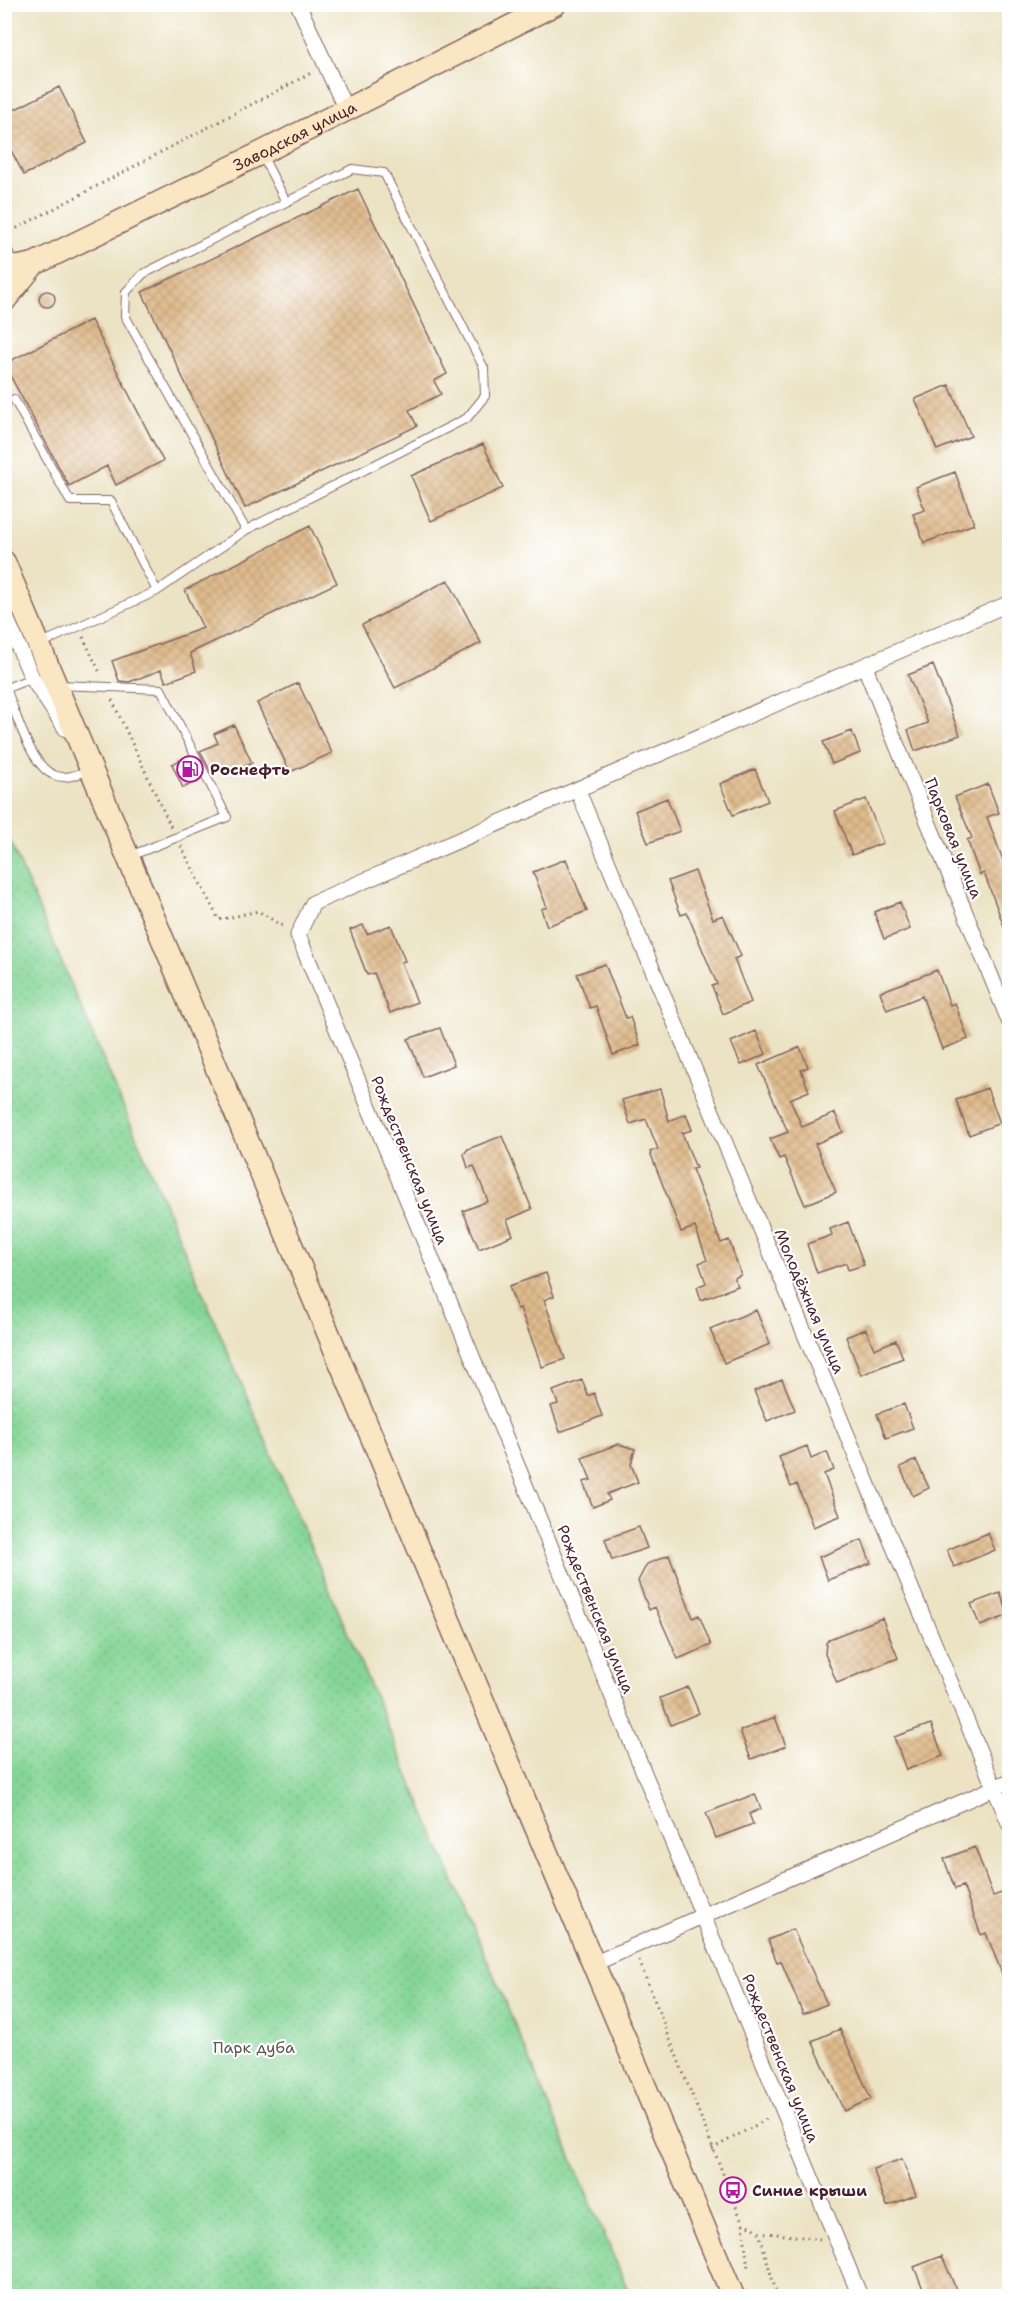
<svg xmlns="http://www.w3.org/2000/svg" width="1014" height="2301" font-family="'Shantell Sans',sans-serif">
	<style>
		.park { fill: url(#park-dots); stroke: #687a60; stroke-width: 1.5 }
		.building { fill: url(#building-cross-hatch) }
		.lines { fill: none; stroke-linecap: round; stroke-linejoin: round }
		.lane-casing { stroke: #836461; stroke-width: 10 }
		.street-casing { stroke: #836461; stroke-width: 17 }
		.secondary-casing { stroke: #836461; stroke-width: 25 }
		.path { stroke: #836461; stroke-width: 3; stroke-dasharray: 1.5 4.5; stroke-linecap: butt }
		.lane { stroke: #fff; stroke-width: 8 }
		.street { stroke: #fff; stroke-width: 15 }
		.secondary { stroke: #fbe6c3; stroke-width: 22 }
		.labels { text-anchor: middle; stroke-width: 4.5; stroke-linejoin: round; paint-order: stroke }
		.street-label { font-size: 16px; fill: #4a1f2b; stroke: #fff }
		.poi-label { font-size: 16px; font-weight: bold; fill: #4a1f2b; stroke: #fff; text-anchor: start }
		.park-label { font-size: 16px; fill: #5c564b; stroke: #fff }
	</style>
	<defs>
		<pattern id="park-dots" width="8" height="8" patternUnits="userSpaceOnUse" patternTransform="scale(1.5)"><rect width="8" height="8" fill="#85d596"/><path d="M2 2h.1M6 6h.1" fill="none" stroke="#74b681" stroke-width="1.8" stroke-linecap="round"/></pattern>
		<pattern id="building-cross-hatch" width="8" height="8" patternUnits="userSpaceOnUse" patternTransform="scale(1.5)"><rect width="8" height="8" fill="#dfbb8d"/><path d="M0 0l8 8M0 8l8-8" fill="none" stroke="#c1a07a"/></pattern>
	</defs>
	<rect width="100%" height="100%" fill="#fff"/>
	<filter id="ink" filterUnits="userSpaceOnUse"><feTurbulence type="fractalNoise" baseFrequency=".0167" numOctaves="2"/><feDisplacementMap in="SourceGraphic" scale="12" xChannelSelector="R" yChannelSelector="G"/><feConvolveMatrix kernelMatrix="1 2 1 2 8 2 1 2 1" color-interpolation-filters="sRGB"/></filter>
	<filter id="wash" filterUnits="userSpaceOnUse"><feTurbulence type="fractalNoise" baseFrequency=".008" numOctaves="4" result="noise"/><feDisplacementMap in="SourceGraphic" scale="24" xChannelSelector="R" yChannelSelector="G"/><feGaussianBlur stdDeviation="1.35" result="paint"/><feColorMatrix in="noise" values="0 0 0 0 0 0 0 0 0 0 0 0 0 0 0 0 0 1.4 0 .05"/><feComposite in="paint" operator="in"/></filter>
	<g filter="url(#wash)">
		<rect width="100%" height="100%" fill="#ece3c4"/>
		<path class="park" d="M4,827l626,1468v1h-625z"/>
		<g id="blocks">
			<path class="building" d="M59,87l28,56 -63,32 -20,-38v-22z
				M358,189l89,185 -13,7 7,13 -32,16 8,16 -172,82 -103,-216z
				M39 299a8 8 0 1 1 16 0a8 8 0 1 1-16 0Z
				M91,320l72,141 -47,24 -9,-19 -38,20 -65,-122z
				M949,385l22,51 -34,14 -22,-51z
				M483,444l20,44 -72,33 -20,-45z
				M955,472l19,52 -50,19 -11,-29 12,-4 -9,-23z
				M310,526l27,57 -147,70 6,18 -30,11 -5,-12 -32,12 -10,-1 -7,-20 91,-33 -18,-38z
				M448,580l33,63 -86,45 -33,-63z
				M933,665l27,70 -45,16 -7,-21 20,-7 -20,-48z
				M298,683l34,70 -42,19 -33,-69z
				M234,725l18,38 -20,9 -3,-6 -17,8 -12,-23 18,-8 -4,-9z
				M852,731l8,22 -28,11 -9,-22z
				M189,756l12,23 -18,9 -11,-24z
				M755,769l13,32 -35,14 -13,-31z
				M988,784l11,29 -12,4 23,62 -2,58 -24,-64 -4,2 -13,-35 5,-2 -17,-41z
				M667,798l13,33 -32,12 -13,-32z
				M866,799l17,44 -31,12 -17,-44z
				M566,859l21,52 -40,15 -6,-17 6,-2 -14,-35z
				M695,871l18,48 10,-4 18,41 -7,3 17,43 -28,12 -11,-28 5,-2 -30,-71 -6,2 -13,-34z
				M900,902l10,27 -26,10 -10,-27z
				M363,925l4,9 24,-9 14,36 -4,1 16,40 -27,11 -16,-40 -7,2 -17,-45z
				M605,964l21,54 4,-1 10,28 -27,10 -17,-49 -6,2 -13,-34z
				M937,970l13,35 5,-2 13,36 -26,10 -20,-53 -35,14 -7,-18z
				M440,1028l14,37 -31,12 -15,-38z
				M756,1031l10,23 -25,11 -10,-23z
				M800,1047l8,20 -7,3 8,21 -19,8 12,28 33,-14 8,19 -28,12 21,48 -31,13 -21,-48 -5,2 -9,-20 18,-7 -30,-67z
				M987,1088l13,35 -31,12 -13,-35z
				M660,1089l9,32 17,-7 6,16 -10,3 14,35 -4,1 29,74 8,-3 12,35 -7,3 4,8 -37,14 -4,-13 9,-4 -7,-20 8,-3 -12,-33 -14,5 -31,-80 8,-3 -12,-30 -16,5 -8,-24z
				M502,1136l30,73 -25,11 6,15 -34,14 -16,-38 25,-10 -14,-35 -6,2 -4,-14 4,-5z
				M848,1222l16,43 -16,5 -2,-7 -29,10 -10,-29 25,-9 -2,-6z
				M546,1273l8,23 -10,4 21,59 -23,8 -22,-59 -3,1 -8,-23z
				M756,1310l14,34 -46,19 -14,-34z
				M866,1329l8,20 22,-9 7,18 -42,17 -15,-38z
				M782,1379l13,31 -28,11 -13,-30z
				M582,1380l6,16 6,-3 8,23 -42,16 -9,-26 7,-2 -5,-13z
				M904,1404l9,24 -27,10 -9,-24z
				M618,1444l17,5 -4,15 7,18 -31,12 3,6 -17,7 -10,-25 8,-2 -9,-22z
				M807,1446l4,13 16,-7 7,18 -10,4 16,42 -27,11 -16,-43 -6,3 -12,-30z
				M916,1460l13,28 -16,8 -13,-29z
				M639,1527l8,21 -35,12 -7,-21z
				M988,1533l7,17 -41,17 -7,-17z
				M862,1540l9,23 -43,17 -9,-23z
				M669,1555l24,63 6,-3 12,30 -33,14 -23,-52 -6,3 -11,-29 9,-17z
				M1000,1593l9,22 -29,11 -9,-22z
				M882,1618l16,40 -61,25 -12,-29 1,-11 3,-4z
				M688,1687l11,26 -28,12 -11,-27z
				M775,1717l11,29 -35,13 -11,-28z
				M931,1724l12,32 -37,14 -12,-33z
				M755,1794l6,15 -12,5 4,10 -37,14 -10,-25z
				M975,1847l18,49 17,-6v104l-24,-61 -5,2 -18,-49 -8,3 -11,-30z
				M793,1929l34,75 -24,10 -22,-53 -4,1 -9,-22z
				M840,2029l31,70 -27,12 -32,-70z
				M902,2159l14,36 -29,11 -14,-37z
				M942,2256l14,33 -19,7h-11l-12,-29z"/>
		</g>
	</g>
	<g filter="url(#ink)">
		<use href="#blocks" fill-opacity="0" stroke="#836461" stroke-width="1.5"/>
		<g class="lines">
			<g class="lane-casing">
				<path id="lane" d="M262,155l24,47
					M14,399l56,102h41l46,90
					M42,643l115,-52 89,-61 221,-112 18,-22 -1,-28 -100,-195 -32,-4 -209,105 -17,18 -1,24 121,214
					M58,685l103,4 66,128 -97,39
					M6,688c9,23 25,79 48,87 12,5 25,-1 36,-5
					M4,689l28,-11"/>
			</g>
			<g class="street-casing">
				<path id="street" d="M298,4l48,106
					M4,250l7,19
					M4,613l28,65 34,51
					M865,667l145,356
					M578,791l432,1034
					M593,1964l417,-183
					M860,2296l-562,-1361 15,-32 697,-300"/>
			</g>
			<g class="secondary-casing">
				<g id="secondary">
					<path id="s1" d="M4,270l30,-6 227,-111 294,-149"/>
					<path d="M4,301l30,-37"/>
					<path d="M4,562l729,1734"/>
				</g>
			</g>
			<path class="path" d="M6,234l307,-162
				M83,637l18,38
				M112,700l59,127
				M181,846l38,74 39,-9 28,17
				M639,1961l104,263 5,45
				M712,2149l57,-31
				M743,2224l8,2 8,6 18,64
				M759,2232l61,7"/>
			<use href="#lane" class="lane"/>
			<use href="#street" class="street"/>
			<use href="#secondary" class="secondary"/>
		</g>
	</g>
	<defs>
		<g id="fuel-ring" transform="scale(1.35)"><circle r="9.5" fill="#fff" stroke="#b5179e" stroke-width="1.5"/><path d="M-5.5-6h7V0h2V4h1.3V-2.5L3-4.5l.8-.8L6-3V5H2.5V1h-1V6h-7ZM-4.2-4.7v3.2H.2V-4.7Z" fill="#b5179e"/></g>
		<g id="bus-ring" transform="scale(1.35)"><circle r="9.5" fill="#fff" stroke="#b5179e" stroke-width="1.5"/><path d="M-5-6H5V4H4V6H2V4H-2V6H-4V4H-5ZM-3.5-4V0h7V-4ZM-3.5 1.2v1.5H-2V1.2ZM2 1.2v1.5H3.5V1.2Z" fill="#b5179e"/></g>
	</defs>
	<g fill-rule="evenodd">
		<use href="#fuel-ring" x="190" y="769"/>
		<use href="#bus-ring" x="733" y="2190"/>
	</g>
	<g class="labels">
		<g class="street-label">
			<text dy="6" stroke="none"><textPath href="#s1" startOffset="321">Заводская улица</textPath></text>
			<text transform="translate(954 838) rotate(68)" y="6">Парковая улица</text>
			<text transform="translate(410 1160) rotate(68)" y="6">Рождественская улица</text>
			<text transform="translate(810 1301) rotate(67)" y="6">Молодёжная улица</text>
			<text transform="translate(596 1609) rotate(68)" y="6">Рождественская улица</text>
			<text transform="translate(781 2058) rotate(68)" y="6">Рождественская улица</text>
		</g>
		<g class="poi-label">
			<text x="210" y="775">Роснефть</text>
			<text x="752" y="2196">Синие крыши</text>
		</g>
		<g class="park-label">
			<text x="254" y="2053">Парк дуба</text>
		</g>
	</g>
	<rect width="1014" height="2301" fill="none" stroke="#fff" stroke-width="24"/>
</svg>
